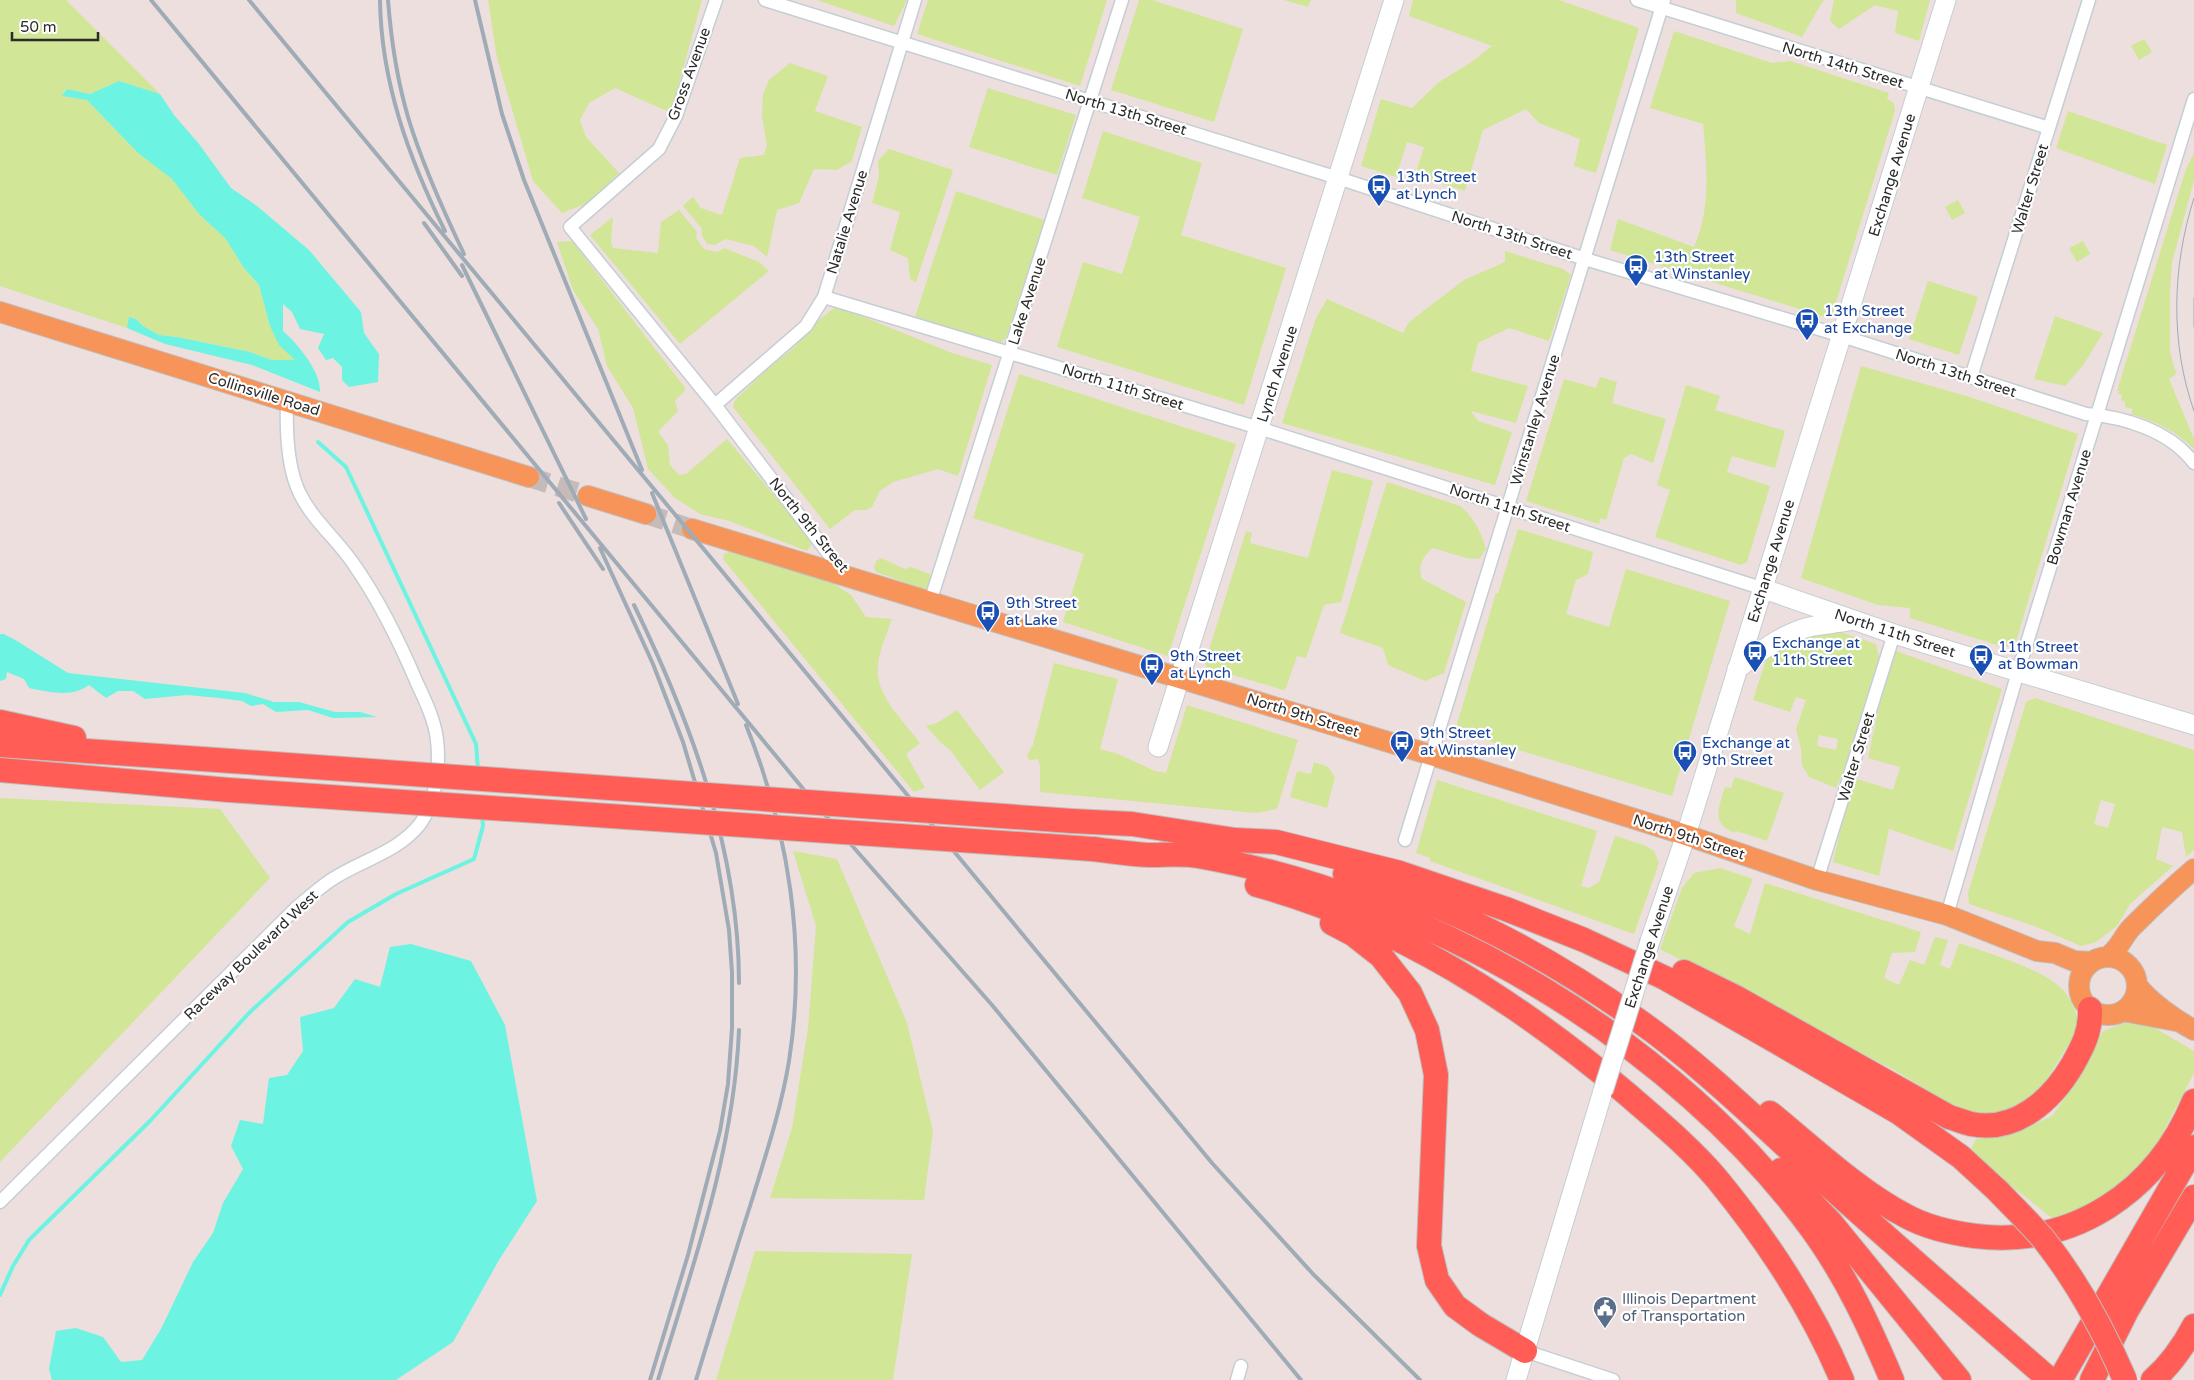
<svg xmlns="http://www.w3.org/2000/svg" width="2194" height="1380" font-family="'Varela Round',sans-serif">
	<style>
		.green { fill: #d1e697; fill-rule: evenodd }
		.water { fill: #6cf3e2 }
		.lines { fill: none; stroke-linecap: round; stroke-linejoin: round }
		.stream { stroke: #6cf3e2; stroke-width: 4 }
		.primary-tunnel { stroke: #c6bbb9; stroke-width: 20; stroke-dasharray: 20 10; stroke-linecap: butt }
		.street-casing { stroke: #c5ced5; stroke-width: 15 }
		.secondary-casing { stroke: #c5ced5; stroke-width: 21 }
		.primary-casing { stroke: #bfbfbf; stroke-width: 22 }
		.highway-casing { stroke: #bfbfbf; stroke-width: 26 }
		.street { stroke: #fff; stroke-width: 12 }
		.secondary { stroke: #fff; stroke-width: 19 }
		.primary { stroke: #f69459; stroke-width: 20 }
		.highway { stroke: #ff5d56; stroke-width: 24 }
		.tram { stroke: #9fabb6; stroke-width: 1 }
		.rail { stroke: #9fabb6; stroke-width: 4 }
		.secondary-bridge-casing { stroke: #c5ced5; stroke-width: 21; stroke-linecap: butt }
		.highway-bridge-casing { stroke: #bfbfbf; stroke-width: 26; stroke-linecap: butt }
		.secondary-bridge { stroke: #fff; stroke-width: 19 }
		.highway-bridge { stroke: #ff5d56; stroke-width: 24 }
		.labels { text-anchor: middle; stroke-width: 4.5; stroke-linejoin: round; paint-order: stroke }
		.street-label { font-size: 15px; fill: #2b2b2b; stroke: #fff }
		.transit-label { font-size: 15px; fill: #164399; stroke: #fff; text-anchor: start }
		.service-label { font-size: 15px; fill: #4e5e75; stroke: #fff; text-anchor: start }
	</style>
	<rect width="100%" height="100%" fill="#eddfdd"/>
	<path class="green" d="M0,0h66l94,94 -41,-13 -29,13 -23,-5 -5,7 25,4 51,53 34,26 27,35 26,24 19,30 15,17 11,41 26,34h-24l-22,-8 -73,-15 -18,-2 -16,-9 -7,-7 -7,-1 -2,10 -127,-42z
		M488,0h214l-31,113 -56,-25 -26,15 -9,17 6,17 33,36 -31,30 -26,10 -29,-32 -36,-123z
		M817,0h90l-13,26z
		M928,0h179l-27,86 -163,-52z
		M1139,0h13l91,29 -29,93 -103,-32z
		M1284,0h27l-3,7z
		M1413,0h146l80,28 -43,145 -22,-7 6,-27 -41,-16 -13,-14 -43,21 -18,61 -50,-15 9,-29 -17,-5 -11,35 -35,-11 20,-67 31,9 27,-26 31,-19 22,-17 -83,-30z
		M1736,0h90l-4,2 -20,35 -66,-24z
		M1834,0h96l-11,41 -24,-8 3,-22 -23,-6 -36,24 -9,-8z
		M1674,31l98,32 18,-2 99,32 -2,6 7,4 1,8 -62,201 -8,5 -215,-67 8,-31 76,28c17,-37 13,-83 9,-123l-53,-16z
		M2144,39l8,13 -13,8 -8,-14z
		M790,63l38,13 -13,35 47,16 -10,34 -15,9 -23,-1 -15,34 -22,7 -10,47 -13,-11 -29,-7 -10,6 -8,-1 -5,-8v-7l-19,-23 10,-9 8,11 21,7 18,-57 24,-3 3,-9 -5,-30 1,-22 6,-14z
		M988,88l88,27 -19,60 -88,-28z
		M2068,111l99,34 -12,39 -99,-36z
		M1103,131l99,32 -21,72 105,33 -42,137 -187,-58 26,-85 39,12 18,-57 -58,-19z
		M889,149l64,21 -37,112 -6,-3 -2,-21 -18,-8 10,-38 -28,-9 7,-27 -1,-15z
		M2194,153v27l-22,83 -2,28v61l6,22 -7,5 25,60v10c-18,-18 -39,-28 -63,-35l2,-5 -8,-2v-5l-4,-2 1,-5 -4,-1 1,-3h-2l69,-222z
		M956,191l89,29 -39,118 -7,6 -84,-27z
		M1958,200l7,13 -13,7 -7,-13z
		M679,210l18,22 -1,6 8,11 14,3 6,-4 35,14 10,9 -89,73 -90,-109 23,-18 -2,25 2,6 45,5 3,-31z
		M572,241l114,148 -11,12 3,10 -20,21 10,13 2,20 9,10 7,-1 41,-35 86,103 -6,9 -78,-30 -29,-7 -25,-16 -27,-29 -15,-61 -26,-42 -9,-37 -25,-39 -16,-48z
		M2083,241l7,13 -13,8 -8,-14z
		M1505,251l58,18 8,6 -22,66 -40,-13 -31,15 -7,28 57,15 -12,37 -45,-12 7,10 34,11 -17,53 -213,-62 34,-105 11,-19 76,34 6,-11 55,-42 41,-18z
		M1928,281l50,16 -19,58 -50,-16z
		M837,306l115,47 40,12 -34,111 -20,-7 -45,13 -13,9 -8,16 -6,3h-11l-25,19 -97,-122 2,-7 31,-30 28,-22 17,-22z
		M2055,316l48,17 -19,31 -19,22 -31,-7z
		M1861,366l109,31 108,37 -63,211 -11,2 -94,-29v-10l-32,-3 -77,-27z
		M1019,374l217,70 -68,212 -105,-34 21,-68 -111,-36z
		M1600,377l17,5 -5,21 54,16 -13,44 -22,-9 -7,4 -18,62 -6,-2 -1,6 -73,-23 38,-122 32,9z
		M1686,385l34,11 -5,14 70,21 -10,37 -43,-12 -5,16 43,14 -23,76 -6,3 -86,-28 15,-47 -13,-5z
		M1332,470l41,11 -32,121 -17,3 -18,53 -9,-2 -11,32 -3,2 -76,-23 -2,-4 41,-132 6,2 -2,10 58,15z
		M1387,482l73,24c14,11 21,26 26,43l-7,10 -13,-1 -33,-10c-10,9 -16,17 -11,31l44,23 -22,71 -19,8 -37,-16 -5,-17 -43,-15z
		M1518,529l75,23 -5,22 -12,6 -10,34 43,13 17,-58 104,32 -58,195 -217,-65 41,-138 2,1z
		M730,551l101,31 20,13 15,22 26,2c-5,14 -12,30 -14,45 -4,31 25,56 42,79l-14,11 19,34 -11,4 -191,-233 1,-5z
		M881,558l24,11 6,-2 19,7 1,4 -4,10 -4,1 -47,-17 -2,-4 2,-7z
		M1835,630l41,14 3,13 -34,110 -9,21 -27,-11 -7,-12 -1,-16 -5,-20 10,-29 -10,-3 -6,15 -37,-12 12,-37 15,-25zM1819,735l19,4 -2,11 -19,-4z
		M1896,651l106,38 -49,162 -64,-22 -10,47 -46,-14 11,-47 13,-36 36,11 7,-23 -32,-9 13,-61z
		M1054,663l64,16 -18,70 18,5 37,17 11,2 21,-68 111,35 -21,69 -21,4 -216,-21v-26l-2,-7 -9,1 -2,-5 6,-10z
		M2035,698l159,52v100l-8,7 -4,-25 -20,-5 -6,32 17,7 -43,38 -13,22 -21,16 -15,4 -44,-19 -68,-23 -1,-11 58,-191zM2101,800l14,4 -7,24 -14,-4z
		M957,710l47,62 -24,18 -30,-40 -10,-8 -14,-16 11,-3z
		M1314,762l14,5 7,10 -8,31 -37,-11 7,-26 14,3z
		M1735,777l49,16 -17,48 -31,-10 -1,2c-25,-10 -16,-25 -10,-46l6,1z
		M1437,780l160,51 -16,55 8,2 10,-6 16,-46 29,9 10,6 5,12 -25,71 -204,-73v-3l-14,-5z
		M0,798l220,11 50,69 -270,284z
		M793,851l44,8 70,164 26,108 -9,69 -154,-2 22,-70 16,-100 8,-102z
		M1720,868l33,11 -19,47 16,8 15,-51 156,49 -6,20 -23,1 -8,25 15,7 11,-25 14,5 11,-28 13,3 -8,25 10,4 9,-26c28,10 82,25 102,45 11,11 15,24 19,38l-43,69 -19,12 -29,7 -28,-3 -65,-40 -236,-122 22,-61 12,-15z
		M2125,1023l28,4 41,24v22l-40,77 -42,40 -36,23 -24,5 -38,-30 -43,-39 5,-10 37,-5 39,-18 26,-36 25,-49z
		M755,1251l157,3 -19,126h-177z"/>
	<path class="water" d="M119,81l41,13 14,21 25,29 32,44 26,18 52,44 52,62 3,21 15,21 -1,28 -29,5 -7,-7v-13l-9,-9 -7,2 -8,-12 6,-14 -24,-5 -8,-17 -9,-8v27c15,13 38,41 37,61l-68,-27 -87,-21 -38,-16 2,-11 7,2 7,7 16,9 18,2 73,15 22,8h23l-16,-15 -9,-19 -11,-41 -15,-17 -19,-30 -26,-24 -27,-35 -34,-26 -51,-53 -25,-4 5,-7 23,5z
		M0,634h4l13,7 51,32 177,20 29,9h25l36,10h25l17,5 -44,1 -25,-8 -32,2 -13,-8 -12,2 -9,-5 -23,-3 -32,-3 -42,4 -12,-8h-15l-12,7 -17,-13c-17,13 -40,7 -60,3l-5,-9 -17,-7 -1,7 -6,2z
		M411,944l60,17 34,64 32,176 -38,59 -46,82 -57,38h-344l-3,-11 7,-38 20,-3 27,9 18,25 21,-2 19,-31 32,-67 20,-29 10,-30 20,-34 -12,-23 9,-26 23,4 6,-46 18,-3 16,-24 -3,-34 34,-9 21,-29 25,8 10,-40z"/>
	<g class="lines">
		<path class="stream" d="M318,442l28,25 130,277 2,26
			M0,1295l13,-29 16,-26 121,-119 99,-108 99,-91 48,-28 78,-35 9,-33 -1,-12"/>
		<path class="primary-tunnel" d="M529,477l59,19
			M646,514l46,15"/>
		<g class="street-casing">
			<path id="street" d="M716,0l-40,116 -17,33 -89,78 145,178 129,169
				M765,0l573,178 247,81 257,77 244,78c39,3 84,17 108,49
				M1637,0l412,128
				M824,297l435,131 502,160
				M1971,377l118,-377
				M715,405l91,-79 18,-29 91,-297
				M930,602l192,-602
				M1405,840l259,-840
				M1817,880l77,-246
				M1947,915l71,-243 176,-573
				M0,1202l296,-294c11,-9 23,-20 35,-28 30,-20 66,-27 89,-56 16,-22 20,-58 17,-84 -2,-19 -12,-40 -20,-57 -17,-40 -37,-81 -62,-117 -17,-26 -41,-44 -55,-72 -13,-26 -14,-64 -13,-93
				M1525,1351l88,29
				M1237,1380l4,-14"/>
		</g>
		<g class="secondary-casing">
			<path id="secondary" d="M1761,588l133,46 300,91
				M1737,669c23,-17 48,-38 77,-43 12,-2 23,-3 35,-5
				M1158,747l236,-747
				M1650,941l36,-106 260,-835
				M1516,1380l87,-289"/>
		</g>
		<g class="primary-casing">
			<path id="primary" d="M0,312l529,165
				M588,496l58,18
				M692,529l739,226 255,80 131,45 130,35 90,36 18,2 19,8 17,1
				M2079 986a29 29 0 1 1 58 0a29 29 0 1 1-58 0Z
				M2107,957c13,-8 15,-20 25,-30 20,-20 40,-39 62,-58
				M2137,985c11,16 40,36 57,45
				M2123,1011l53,10"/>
		</g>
		<g class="highway-casing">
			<path id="highway" d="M0,722l74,16
				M0,745l231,16
				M0,770l229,20
				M1072,821l60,3 103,16 41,2 124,31 106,36 78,31 81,38 93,53 140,81 63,45 37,34
				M1092,849c18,2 37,5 56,6 17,0 33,-2 50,1 230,40 479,186 616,376 33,46 56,96 78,148
				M1345,874c104,29 206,84 294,147 68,48 133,114 196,170 71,64 143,126 215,189
				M1257,885c139,38 261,117 370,209 31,27 64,54 90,85 50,61 94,127 125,201
				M1332,923l21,11 28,22 29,37 17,37 9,45 -7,171 8,34 18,26 26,19 44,26
				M1684,972l53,26 212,119c7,2 14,5 22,7 45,9 81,-24 102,-60 10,-18 18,-33 17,-55
				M1770,1113c43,35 88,78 136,103 22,12 46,17 69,20 99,12 182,-45 219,-135
				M1781,1170l51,54 127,156
				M2060,1380l134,-233
				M2092,1380l35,-70 67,-113
				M2153,1380c18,-16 30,-33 41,-54"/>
		</g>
		<use href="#street" class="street"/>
		<use href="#secondary" class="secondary"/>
		<use href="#primary" class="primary"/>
		<use href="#highway" class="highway"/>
		<path class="tram" d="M2194,198c-22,69 -24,145 0,213
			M2194,298v29"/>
		<path class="rail" d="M151,0l668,808 173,197 309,375
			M249,0l963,1163 101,111 107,106
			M380,0c1,82 29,159 65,231
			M388,0c3,39 9,79 20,117 14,47 35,93 56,137
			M475,0l27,114 22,66 118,290
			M424,223l38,53
			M462,265l124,254
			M652,493l86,211
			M559,503l44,66
			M600,548l53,116 30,78 33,111 13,77 3,43v55l-4,56 -8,47 -32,124 -38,125
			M634,605c57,117 105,246 105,378
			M658,1380c35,-115 76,-229 81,-350
			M696,1380c18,-59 36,-118 55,-177 14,-46 30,-93 38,-142 18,-114 0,-229 -43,-336"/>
		<g class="secondary-bridge-casing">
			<path id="secondary-bridge" d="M1603,1091l47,-150"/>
		</g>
		<g class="highway-bridge-casing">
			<path id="highway-bridge" d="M231,761l841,60
				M229,790l863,59
				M1998,1191c16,17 33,33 47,50 33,42 59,90 80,139"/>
		</g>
		<use href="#secondary-bridge" class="secondary-bridge"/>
		<use href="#highway-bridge" class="highway-bridge"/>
	</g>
	<defs>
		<g id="bus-pin" transform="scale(1.25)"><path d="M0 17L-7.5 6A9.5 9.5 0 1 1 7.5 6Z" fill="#1a4fb4" stroke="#fff"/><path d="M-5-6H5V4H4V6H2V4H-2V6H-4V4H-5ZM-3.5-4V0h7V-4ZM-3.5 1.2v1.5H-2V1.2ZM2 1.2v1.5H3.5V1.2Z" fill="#fff"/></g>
		<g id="civic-pin" transform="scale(1.25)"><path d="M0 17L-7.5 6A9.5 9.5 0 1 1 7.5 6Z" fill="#5c6f8a" stroke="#fff"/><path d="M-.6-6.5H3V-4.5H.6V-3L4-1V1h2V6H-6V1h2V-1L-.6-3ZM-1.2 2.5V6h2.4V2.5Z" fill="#fff"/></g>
	</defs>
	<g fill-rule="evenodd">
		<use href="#bus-pin" x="1379" y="186"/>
		<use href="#bus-pin" x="1636" y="266"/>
		<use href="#bus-pin" x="1807" y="320"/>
		<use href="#bus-pin" x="988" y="612"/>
		<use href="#bus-pin" x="1755" y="652"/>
		<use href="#bus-pin" x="1981" y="656"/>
		<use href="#bus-pin" x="1152" y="665"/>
		<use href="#bus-pin" x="1402" y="742"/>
		<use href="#bus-pin" x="1685" y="752"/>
		<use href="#civic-pin" x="1605" y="1308"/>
	</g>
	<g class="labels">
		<g class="street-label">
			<text transform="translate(1843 65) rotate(17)" y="5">North 14th Street</text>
			<text transform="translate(689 74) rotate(-70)" y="5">Gross Avenue</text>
			<text transform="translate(1126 112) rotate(17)" y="5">North 13th Street</text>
			<text transform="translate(1892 175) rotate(-73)" y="5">Exchange Avenue</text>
			<text transform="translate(2030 189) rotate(-73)" y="5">Walter Street</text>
			<text transform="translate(847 222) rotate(-73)" y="5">Natalie Avenue</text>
			<text transform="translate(1512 235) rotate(18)" y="5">North 13th Street</text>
			<text transform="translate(1027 301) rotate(-72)" y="5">Lake Avenue</text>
			<text transform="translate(1956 373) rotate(18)" y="5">North 13th Street</text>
			<text transform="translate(1277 374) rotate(-72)" y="5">Lynch Avenue</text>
			<text transform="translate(1123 387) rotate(17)" y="5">North 11th Street</text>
			<text transform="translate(264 394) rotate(17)" y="5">Collinsville Road</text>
			<text transform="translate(1535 420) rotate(-73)" y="5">Winstanley Avenue</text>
			<text transform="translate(2069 507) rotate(-73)" y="5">Bowman Avenue</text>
			<text transform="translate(1510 508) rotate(18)" y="5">North 11th Street</text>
			<text transform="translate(809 525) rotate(51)" y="5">North 9th Street</text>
			<text transform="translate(1771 561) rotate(-73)" y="5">Exchange Avenue</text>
			<text transform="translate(1895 633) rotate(18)" y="5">North 11th Street</text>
			<text transform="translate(1303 715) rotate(17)" y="5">North 9th Street</text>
			<text transform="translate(1856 757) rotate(-73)" y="5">Walter Street</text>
			<text transform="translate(1689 837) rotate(18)" y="5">North 9th Street</text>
			<text transform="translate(1649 947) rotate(-72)" y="5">Exchange Avenue</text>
			<text transform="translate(251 955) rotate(-44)" y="5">Raceway Boulevard West</text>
		</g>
		<g class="transit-label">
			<text x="1396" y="182">13th Street<tspan x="1396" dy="17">at Lynch</tspan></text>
			<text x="1654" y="262">13th Street<tspan x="1654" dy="17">at Winstanley</tspan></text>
			<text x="1824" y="316">13th Street<tspan x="1824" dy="17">at Exchange</tspan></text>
			<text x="1006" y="608">9th Street<tspan x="1006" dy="17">at Lake</tspan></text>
			<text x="1772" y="648">Exchange at<tspan x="1772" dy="17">11th Street</tspan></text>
			<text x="1998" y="652">11th Street<tspan x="1998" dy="17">at Bowman</tspan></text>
			<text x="1170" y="661">9th Street<tspan x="1170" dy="17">at Lynch</tspan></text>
			<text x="1420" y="738">9th Street<tspan x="1420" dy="17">at Winstanley</tspan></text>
			<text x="1702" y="748">Exchange at<tspan x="1702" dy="17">9th Street</tspan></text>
		</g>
		<g class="service-label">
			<text x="1622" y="1304">Illinois Department<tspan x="1622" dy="17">of Transportation</tspan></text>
		</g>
	</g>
	<path d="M12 32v8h86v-8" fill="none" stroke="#2b2b2b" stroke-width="2.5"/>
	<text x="20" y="32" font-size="15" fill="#2b2b2b" stroke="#ffffff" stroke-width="4" paint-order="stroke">50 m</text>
</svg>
